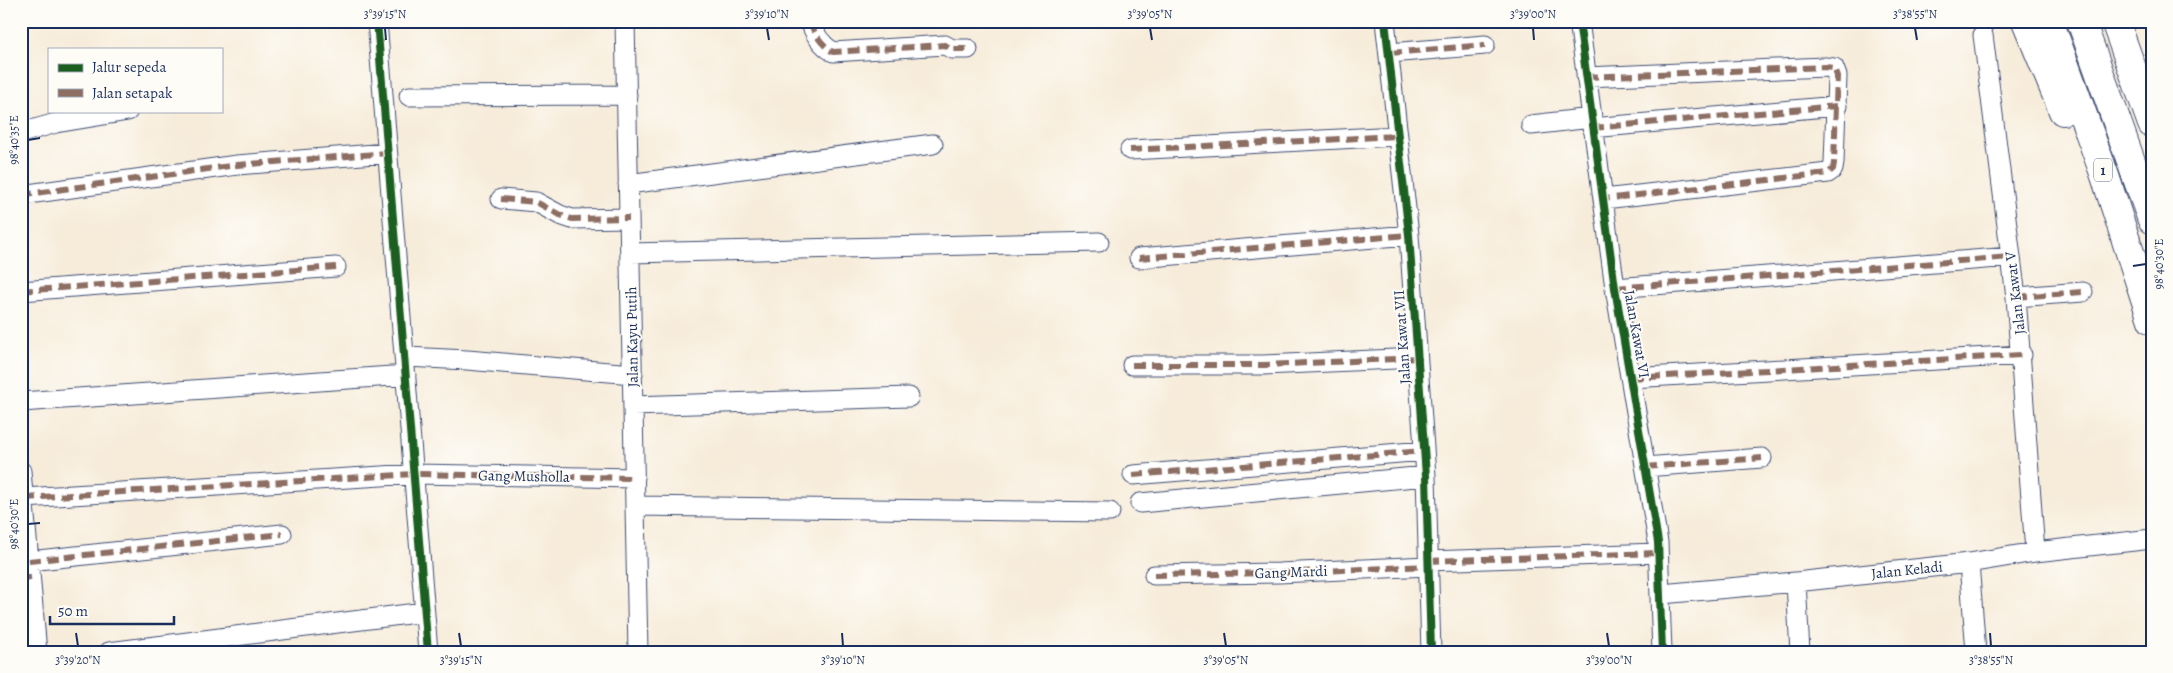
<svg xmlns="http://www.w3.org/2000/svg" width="2173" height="673" font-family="Alegreya,serif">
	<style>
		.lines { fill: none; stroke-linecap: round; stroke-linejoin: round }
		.minor-casing { stroke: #3c4b71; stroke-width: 21 }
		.highway-casing { stroke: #3c4b71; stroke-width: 30 }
		.minor { stroke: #fff; stroke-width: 19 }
		.highway { stroke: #fff; stroke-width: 28 }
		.quiet { stroke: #8d6e63; stroke-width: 6; stroke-dasharray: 12 6; stroke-linecap: butt }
		.cycleway-casing { stroke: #fdfcf7; stroke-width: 11 }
		.cycleway { stroke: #1b5e20; stroke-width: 8 }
		.ticks { fill: none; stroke: #1b2f5e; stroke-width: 2 }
		.labels { text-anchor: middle; stroke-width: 4; stroke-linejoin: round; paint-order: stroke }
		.shield { fill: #fdfcf7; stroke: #5f6c8c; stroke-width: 1 }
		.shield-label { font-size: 14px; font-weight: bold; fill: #1b2f5e }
		.street-label { font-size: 15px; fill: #1b2f5e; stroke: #fdfcf7 }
		.neatline { fill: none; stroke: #1b2f5e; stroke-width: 2 }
		.ticks-label { font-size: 12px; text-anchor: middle; fill: #1b2f5e }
	</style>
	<rect width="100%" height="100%" fill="#fdfcf7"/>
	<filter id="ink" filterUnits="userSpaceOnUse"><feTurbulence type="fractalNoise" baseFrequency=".02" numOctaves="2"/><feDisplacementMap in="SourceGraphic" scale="10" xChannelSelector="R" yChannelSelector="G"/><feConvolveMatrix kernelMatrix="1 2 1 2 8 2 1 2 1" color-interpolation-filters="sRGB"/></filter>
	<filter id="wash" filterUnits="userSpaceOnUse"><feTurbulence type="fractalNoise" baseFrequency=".0096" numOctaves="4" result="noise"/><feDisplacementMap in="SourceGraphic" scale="20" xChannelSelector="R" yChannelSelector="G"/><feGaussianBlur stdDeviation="1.12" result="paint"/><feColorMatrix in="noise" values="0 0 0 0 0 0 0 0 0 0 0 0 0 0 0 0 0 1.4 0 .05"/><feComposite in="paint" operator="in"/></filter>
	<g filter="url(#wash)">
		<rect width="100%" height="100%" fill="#f7ecda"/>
	</g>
	<g filter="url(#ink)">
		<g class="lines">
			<g class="minor-casing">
				<path id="minor" d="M377,21l51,631
					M625,21l13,631
					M810,21c4,13 12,24 23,31l112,-7 7,4h16
					M1385,21l24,214 17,241 5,176
					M1579,21l36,267 43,254 4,110
					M1983,35l33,262 19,255
					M1390,53l95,-8
					M1586,77l239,-10 9,1 3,8 -3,87 -1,6 -5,4 -224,26
					M409,96l218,-1
					M1531,125l60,-7
					M1592,128l245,-22
					M21,133l35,-10 72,-12
					M1130,150l267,-14
					M628,184l305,-40
					M21,195l216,-30 150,-12
					M501,199l35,3 24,13 12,4 57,-1
					M630,253l469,-11
					M1139,258l270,-23
					M1615,288l396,-31
					M21,291l315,-24
					M2016,297l67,-5
					M406,357l61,3 166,14
					M1132,365h132l153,-7
					M1631,378l391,-23
					M21,402l385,-27
					M633,406l276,-9
					M1645,467l117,-9
					M21,471l16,181
					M1133,475l291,-24
					M24,498l390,-24 221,4
					M1140,503l286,-27
					M635,506l475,6
					M29,561l253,-27
					M1428,561l230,-8
					M1969,563l7,89
					M1154,575l125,-2 149,-7
					M1796,582l4,70
					M1661,594l135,-12 173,-19 66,-11 117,-13
					M109,652l315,-40"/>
			</g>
			<g class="highway-casing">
				<path id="highway" d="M2026,21l37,90
					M2049,21l56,155 47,144
					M2081,21l71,199
					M2115,21l37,103"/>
			</g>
			<use href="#minor" class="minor"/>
			<use href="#highway" class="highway"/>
			<path class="quiet" d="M810,21c4,13 12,24 23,31l112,-7 7,4h16
				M1390,53l95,-8
				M1586,77l239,-10 9,1 3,8 -3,87 -1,6 -5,4 -224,26
				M1592,128l245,-22
				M1130,150l267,-14
				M21,195l216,-30 150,-12
				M501,199l35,3 24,13 12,4 57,-1
				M1139,258l270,-23
				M1615,288l396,-31
				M21,291l315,-24
				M2016,297l67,-5
				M1132,365h132l153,-7
				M1631,378l391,-23
				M1645,467l117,-9
				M1133,475l291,-24
				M24,498l390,-24 221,4
				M29,561l253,-27
				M1428,561l230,-8
				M1154,575l125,-2 149,-7
				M21,578l10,-1"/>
			<g class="cycleway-casing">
				<path id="cycleway" d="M377,21l51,631
					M1385,21l24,214 17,241 5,176
					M1579,21l36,267 43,254 4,110"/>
			</g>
			<use href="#cycleway" class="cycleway"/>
		</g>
	</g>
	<path class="ticks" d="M385,28l1,12M767,28l2,12M1150,28l2,12M1533,28l1,12M1915,28l2,12M28,140l12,-2M2133,266l13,-2M28,524l12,-1M76,633l2,13M459,633l2,13M842,633l1,13M1224,633l2,13M1607,633l2,13M1990,633l1,13"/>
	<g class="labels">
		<rect class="shield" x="2094" y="158.5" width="18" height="23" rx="4"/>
		<g class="shield-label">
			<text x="2103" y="175">1</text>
		</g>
		<g class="street-label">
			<text transform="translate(2015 293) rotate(-97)" y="5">Jalan Kawat V</text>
			<text transform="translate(1637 334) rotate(80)" y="5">Jalan Kawat VI</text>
			<text transform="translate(632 337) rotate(-91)" y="5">Jalan Kayu Putih</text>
			<text transform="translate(1402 337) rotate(-94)" y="5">Jalan Kawat VII</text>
			<text transform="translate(524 476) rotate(1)" y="5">Gang Musholla</text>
			<text transform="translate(1907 570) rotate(-6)" y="5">Jalan Keladi</text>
			<text transform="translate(1291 572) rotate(-2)" y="5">Gang Mardi</text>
		</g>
	</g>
	<rect width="2173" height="673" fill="none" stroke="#fdfcf7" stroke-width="55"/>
	<rect x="48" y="48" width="175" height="65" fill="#fdfcf7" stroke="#a3aaba"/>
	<rect x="58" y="64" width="25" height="8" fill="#1b5e20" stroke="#a3aaba"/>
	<text x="92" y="72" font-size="15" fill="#1b2f5e">Jalur sepeda</text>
	<rect x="58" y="89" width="25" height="8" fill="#8d6e63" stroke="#a3aaba"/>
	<text x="92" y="98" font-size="15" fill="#1b2f5e">Jalan setapak</text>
	<path d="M50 616v8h124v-8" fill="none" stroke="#1b2f5e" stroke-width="2.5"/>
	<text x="58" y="616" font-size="15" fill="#1b2f5e" stroke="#fdfcf7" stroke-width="4" paint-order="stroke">50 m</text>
	<rect x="28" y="28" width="2118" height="618" class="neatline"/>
	<g class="ticks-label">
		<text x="385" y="18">3°39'15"N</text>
		<text x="767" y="18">3°39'10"N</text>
		<text x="1150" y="18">3°39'05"N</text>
		<text x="1533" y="18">3°39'00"N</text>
		<text x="1915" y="18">3°38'55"N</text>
		<text transform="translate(14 140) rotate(-90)" y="4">98°40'35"E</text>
		<text transform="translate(2159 264) rotate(-90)" y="4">98°40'30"E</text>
		<text transform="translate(14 524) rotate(-90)" y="4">98°40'30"E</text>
		<text x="78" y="664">3°39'20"N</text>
		<text x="461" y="664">3°39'15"N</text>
		<text x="843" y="664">3°39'10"N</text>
		<text x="1226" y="664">3°39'05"N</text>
		<text x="1609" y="664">3°39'00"N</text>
		<text x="1991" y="664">3°38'55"N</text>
	</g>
</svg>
